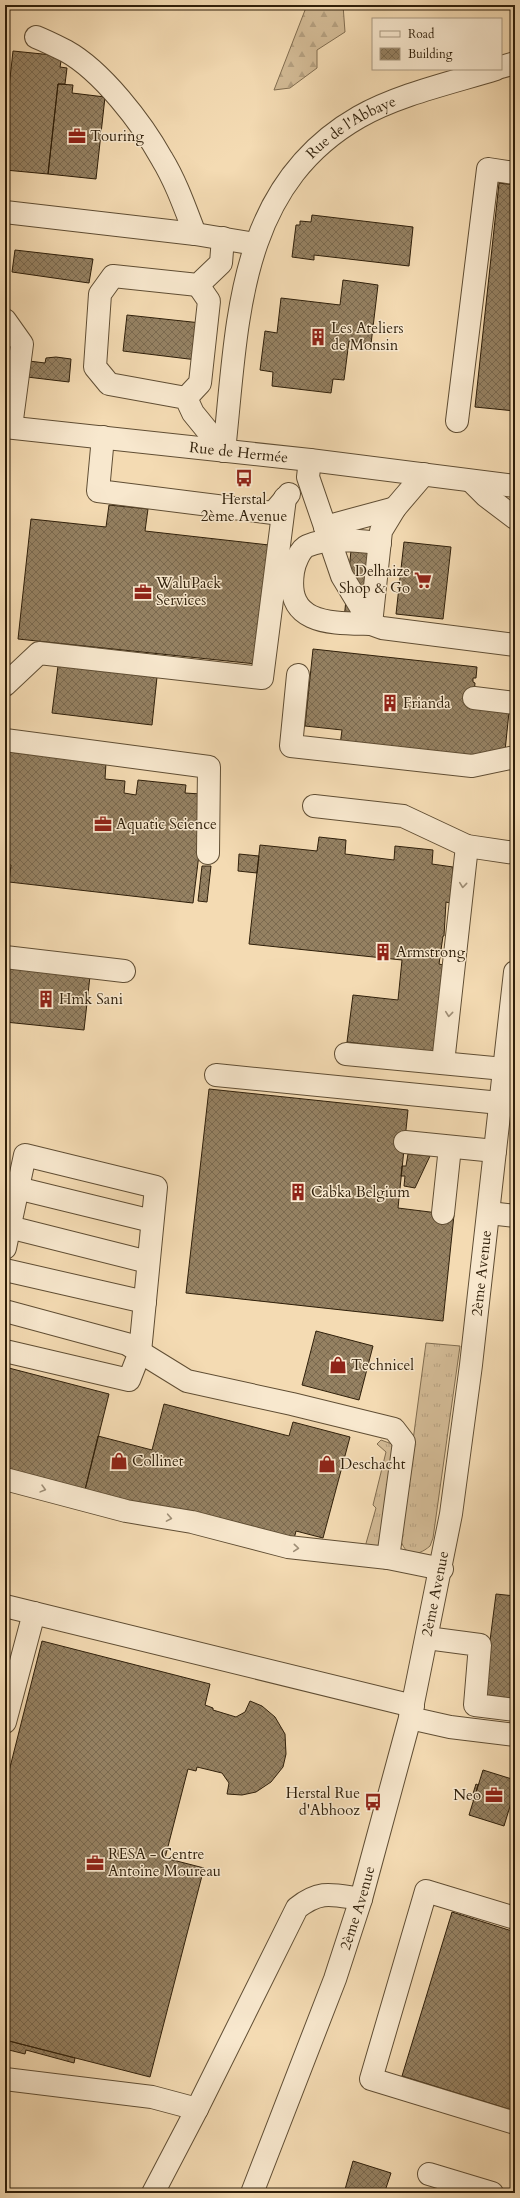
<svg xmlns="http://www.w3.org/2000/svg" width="520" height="2198" font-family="Cardo,serif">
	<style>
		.grass { fill: url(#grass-tufts); stroke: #816d50 }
		.forest { fill: url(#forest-firs); stroke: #816d50 }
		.building { fill: url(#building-cross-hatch); stroke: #2f1f0a }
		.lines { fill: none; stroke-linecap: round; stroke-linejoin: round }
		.minor-casing { stroke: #604e34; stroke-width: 24 }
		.minor { stroke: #f8e8ce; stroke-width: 22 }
		.oneway { stroke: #9e8e76 }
		.labels { text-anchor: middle; stroke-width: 3; stroke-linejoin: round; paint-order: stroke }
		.street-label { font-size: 15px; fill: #2f1f0a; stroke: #f8e8ce }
		.poi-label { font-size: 15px; fill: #2f1f0a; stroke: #f8e8ce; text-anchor: start }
	</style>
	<defs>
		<pattern id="grass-tufts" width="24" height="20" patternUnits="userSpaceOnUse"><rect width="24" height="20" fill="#d3bb96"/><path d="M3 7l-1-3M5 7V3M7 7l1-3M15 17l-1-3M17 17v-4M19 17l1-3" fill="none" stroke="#b5a080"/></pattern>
		<pattern id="forest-firs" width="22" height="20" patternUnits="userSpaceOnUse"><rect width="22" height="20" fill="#d3bb96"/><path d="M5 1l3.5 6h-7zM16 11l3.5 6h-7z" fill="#b5a080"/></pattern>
		<pattern id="building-cross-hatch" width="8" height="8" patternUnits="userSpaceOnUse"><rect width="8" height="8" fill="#958162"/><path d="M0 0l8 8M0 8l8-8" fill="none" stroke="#7a694f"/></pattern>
	</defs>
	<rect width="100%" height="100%" fill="#f4dbb3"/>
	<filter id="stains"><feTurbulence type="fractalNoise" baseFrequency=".005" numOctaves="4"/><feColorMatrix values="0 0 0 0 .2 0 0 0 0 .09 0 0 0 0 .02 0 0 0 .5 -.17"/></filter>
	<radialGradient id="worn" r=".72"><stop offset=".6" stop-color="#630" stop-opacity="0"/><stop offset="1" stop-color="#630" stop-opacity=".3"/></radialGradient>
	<path class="grass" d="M426,1343l34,3 -27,192 -3,8c-14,12 -25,10 -30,-8z
		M381,1440l11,4 1,5 -13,95 -2,3h-13l11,-39 -3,-3 13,-53 -9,-8z"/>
	<path class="forest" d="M307,5h36l2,27 -28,18v18l-27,20 -16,2z"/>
	<path class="building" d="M13,51l49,5 -2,11 7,1 -2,16h-7l-10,90 -43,-4v-46z
		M58,84l15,1 -1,8 33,4 -9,82 -48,-5z
		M499,183l16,2v226l-40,-4z
		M312,215l101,12 -4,39 -95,-11v5l-22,-3 4,-32h4v-4l11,1z
		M15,250l78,9 -4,24 -77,-11z
		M343,280l35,5 -7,59 -22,-3 -5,39 -11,-1 -2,14 -59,-7 1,-14 -13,-2 5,-39 12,2 4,-35 59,7z
		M127,315l74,8 -4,37 -74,-9z
		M56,357l15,2 -2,23 -42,-5 2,-16 16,2 1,-5z
		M109,505l39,4 -3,22 124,14 -13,119 -238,-25 13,-120 75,8z
		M353,531l23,2 -10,98 -23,-2z
		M404,542l47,5 -8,72 -47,-5z
		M313,649l164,18 -1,11h-3v4l2,1 -2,25 36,4 -4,39 -27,5 -13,-2 -1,6 -124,-15 2,-15 -37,-4z
		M58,666l99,11 -5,48 -100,-12z
		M9,752l97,11 -1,16 20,2 -1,12 12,2 2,-15 48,5 -1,8 16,1 1,36 -9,73 -184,-21 2,-17 -6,-1v-80z
		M319,837l27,3 -1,14 49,6 1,-14 38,4 -1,14 21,3 -3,36 -4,-1 -2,34h-1l-4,28 4,1 -10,87 -86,-10 6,-47 45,5 4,-40 -153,-16 11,-99 57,6z
		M239,854l20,2 -2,17 -19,-2z
		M202,866h9l-4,36 -9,-1z
		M5,967l85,9 -6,54 -79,-8z
		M209,1089l199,21 -10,98 56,7 -11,106 -257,-28z
		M408,1154l22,2 -15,32 -11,-2 1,-10h-4l1,-10h4z
		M316,1331l57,15 -14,54 -57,-15z
		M5,1367l104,27 -25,100 -79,-20z
		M164,1404l125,32 4,-14 57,15 -27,101 -27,-7 -3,12 -209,-49 14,-58 54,14z
		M496,1594l19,2v103l-32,-4z
		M42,1641l168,43 -5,21 8,3v2l23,7 9,-5 5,-11 12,5 13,11 10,17 1,20 -3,13 -12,15 -15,10 -14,3 -15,-1 2,-11 -7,-10 -25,-6 -1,4 -8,-2 -23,89 39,10 -54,209 -145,-37v-253z
		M483,1770l32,10v10l-11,36 -35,-11z
		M476,1784l2,1 -4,15h-3z
		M452,1912l63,20v179l-113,-35z
		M5,2040l70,18 -1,5 -48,-13 -1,4 -20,-5z
		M353,2161l38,12 -6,18 6,2h-47z"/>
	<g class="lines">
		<g class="minor-casing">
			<g id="minor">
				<path d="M36,37c10,4 20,9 30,14 36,20 76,72 96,108 14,23 23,49 33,75"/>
				<path d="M501,67l14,-4"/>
				<path d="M5,212l190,22 60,10"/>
				<path d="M223,238l-2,25 -23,22 -85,-9 -13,18 -5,73 14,17 77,14 7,15 31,38"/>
				<path d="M5,320l17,24 -11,83"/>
				<path d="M186,398l14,-15 9,-82 -11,-16"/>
				<path d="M457,421l31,-252 27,4"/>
				<path id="s1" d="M5,427l305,33 205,26"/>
				<path d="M103,437l-5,54 175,22 16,-19"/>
				<path id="s2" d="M224,451c14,-125 11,-263 135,-334 41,-23 92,-34 137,-48"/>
				<path d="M310,460l-2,17 34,99 29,48c-38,-1 -86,2 -78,-52 1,-8 7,-23 14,-26 24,-10 48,-5 73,-3"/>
				<path d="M424,474l-29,34 -14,23 -10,93 11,4 133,17"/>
				<path d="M472,482l14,14 29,22"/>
				<path d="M325,527l70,-19"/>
				<path d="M298,675l-7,71 181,20 43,-9"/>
				<path d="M5,685l34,-32 223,25 23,-180"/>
				<path d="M474,698l41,5"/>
				<path d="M5,740l204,27 -1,86"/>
				<path d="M314,806l89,10 64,30 48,7"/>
				<path d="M5,957l119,14"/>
				<path d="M346,1054l158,15"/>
				<path d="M443,1063l24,-217"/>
				<path d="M216,1075l284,28"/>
				<path d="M405,1142l90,9"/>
				<path d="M17,1188l135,33"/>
				<path d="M443,1213l7,-66"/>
				<path d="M489,1213l26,3"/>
				<path d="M9,1227l139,35"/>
				<path d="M5,1248l20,-93 131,32 -16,165 -11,28 -124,-29"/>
				<path d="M5,1270l140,32"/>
				<path d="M5,1311l122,33 60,37 105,23 102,25 10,13 -16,116 54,11"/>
				<path d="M5,1479l121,32 66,11 96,25 100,11"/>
				<path d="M5,1606l408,100"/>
				<path d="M427,1638l53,7 -5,60 40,5"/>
				<path d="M410,1718l40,9 65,8"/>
				<path d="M5,1722l29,-109"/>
				<path d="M515,1918l-89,-27 -55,188 144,44"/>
				<path d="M5,2079l147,18 45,12"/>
				<path d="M429,2174l63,19"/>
				<path d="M153,2193l44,-84 100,-201c24,-19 36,-13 64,-9"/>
				<path id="s3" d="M252,2193l83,-214 26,-80 49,-181 41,-204 20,-149 44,-393"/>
			</g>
		</g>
		<use href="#minor" class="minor"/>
	</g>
	<defs><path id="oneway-chevron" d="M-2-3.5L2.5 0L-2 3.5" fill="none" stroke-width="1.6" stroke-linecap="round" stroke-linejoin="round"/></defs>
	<g class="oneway">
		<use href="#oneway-chevron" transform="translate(463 885) rotate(96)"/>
		<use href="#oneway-chevron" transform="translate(449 1014) rotate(96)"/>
		<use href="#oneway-chevron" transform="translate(43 1489) rotate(15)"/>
		<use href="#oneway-chevron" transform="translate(169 1518) rotate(10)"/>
		<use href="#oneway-chevron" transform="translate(296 1548) rotate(5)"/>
	</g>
	<defs>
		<g id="office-bare" transform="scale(1.38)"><path d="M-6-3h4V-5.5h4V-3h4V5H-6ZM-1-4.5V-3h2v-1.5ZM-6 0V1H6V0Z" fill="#8f2418" stroke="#f8e8ce" stroke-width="2.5" paint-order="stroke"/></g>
		<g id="building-bare" transform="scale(1.38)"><path d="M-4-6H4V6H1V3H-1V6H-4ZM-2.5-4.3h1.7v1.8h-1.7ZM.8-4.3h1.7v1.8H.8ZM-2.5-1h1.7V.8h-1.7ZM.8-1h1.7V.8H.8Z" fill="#8f2418" stroke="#f8e8ce" stroke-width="2.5" paint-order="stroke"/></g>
		<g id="bus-bare" transform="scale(1.38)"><path d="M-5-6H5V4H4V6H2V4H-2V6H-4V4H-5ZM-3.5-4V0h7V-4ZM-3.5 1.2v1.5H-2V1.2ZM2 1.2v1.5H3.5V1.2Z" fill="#8f2418" stroke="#f8e8ce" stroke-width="2.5" paint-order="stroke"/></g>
		<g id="supermarket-bare" transform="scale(1.38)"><path d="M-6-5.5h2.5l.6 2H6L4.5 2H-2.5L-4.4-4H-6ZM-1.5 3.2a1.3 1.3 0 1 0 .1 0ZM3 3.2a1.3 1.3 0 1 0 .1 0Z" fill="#8f2418" stroke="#f8e8ce" stroke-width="2.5" paint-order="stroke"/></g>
		<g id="shop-bare" transform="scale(1.38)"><path d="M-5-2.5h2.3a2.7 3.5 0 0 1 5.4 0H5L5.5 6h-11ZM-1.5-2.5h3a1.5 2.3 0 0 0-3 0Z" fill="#8f2418" stroke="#f8e8ce" stroke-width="2.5" paint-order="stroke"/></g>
	</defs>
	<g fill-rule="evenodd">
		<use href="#office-bare" x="77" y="136"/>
		<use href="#building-bare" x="318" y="337"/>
		<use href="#bus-bare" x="244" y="478"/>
		<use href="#supermarket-bare" x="423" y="580"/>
		<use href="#office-bare" x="143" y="592"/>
		<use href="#building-bare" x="390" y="703"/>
		<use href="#office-bare" x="103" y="824"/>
		<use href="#building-bare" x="383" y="952"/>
		<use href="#building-bare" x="46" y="999"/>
		<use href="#building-bare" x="298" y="1192"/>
		<use href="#shop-bare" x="338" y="1365"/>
		<use href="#shop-bare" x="119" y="1461"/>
		<use href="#shop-bare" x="327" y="1464"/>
		<use href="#office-bare" x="494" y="1795"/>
		<use href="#bus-bare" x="373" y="1802"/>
		<use href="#office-bare" x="95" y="1863"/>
	</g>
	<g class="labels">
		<g class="street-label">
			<text dy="5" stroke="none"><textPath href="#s2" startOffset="365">Rue de l'Abbaye</textPath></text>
			<text dy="5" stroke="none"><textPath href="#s1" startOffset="235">Rue de Hermée</textPath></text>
			<text dy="5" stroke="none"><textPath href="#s3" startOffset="952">2ème Avenue</textPath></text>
			<text dy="5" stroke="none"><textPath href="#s3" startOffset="628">2ème Avenue</textPath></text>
			<text dy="5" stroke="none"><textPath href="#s3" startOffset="304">2ème Avenue</textPath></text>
		</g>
		<g class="poi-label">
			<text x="90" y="141">Touring</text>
			<text x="331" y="333">Les Ateliers<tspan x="331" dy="17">de Monsin</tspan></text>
			<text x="244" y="504" text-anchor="middle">Herstal<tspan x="244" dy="17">2ème Avenue</tspan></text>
			<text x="410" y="576" text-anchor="end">Delhaize<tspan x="410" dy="17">Shop &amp; Go</tspan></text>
			<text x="156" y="588">WaluPack<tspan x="156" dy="17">Services</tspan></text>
			<text x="403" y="708">Frianda</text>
			<text x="116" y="829">Aquatic Science</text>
			<text x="396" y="957">Armstrong</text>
			<text x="59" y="1004">Hmk Sani</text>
			<text x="311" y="1197">Cabka Belgium</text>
			<text x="351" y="1370">Technicel</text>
			<text x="132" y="1466">Collinet</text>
			<text x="340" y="1469">Deschacht</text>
			<text x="360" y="1798" text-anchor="end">Herstal Rue<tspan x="360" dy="17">d'Abhooz</tspan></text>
			<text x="481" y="1800" text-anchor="end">Neo</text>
			<text x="108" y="1859">RESA - Centre<tspan x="108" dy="17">Antoine Moureau</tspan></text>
		</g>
	</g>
	<rect width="520" height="2198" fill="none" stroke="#f4dbb3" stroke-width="20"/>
	<rect x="6" y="6" width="508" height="2186" fill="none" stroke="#2f1f0a" stroke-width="2"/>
	<rect x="10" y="10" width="500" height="2178" fill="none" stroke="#2f1f0a"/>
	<rect x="372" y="18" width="130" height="52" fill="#f8e8ce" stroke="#a89880"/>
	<rect x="380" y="31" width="20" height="6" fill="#f8e8ce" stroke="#a89880"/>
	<text x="408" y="38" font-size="12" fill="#2f1f0a">Road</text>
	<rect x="380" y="48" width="20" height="12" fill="url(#building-cross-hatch)" stroke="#a89880"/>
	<text x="408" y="58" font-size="12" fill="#2f1f0a">Building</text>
	<rect width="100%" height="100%" filter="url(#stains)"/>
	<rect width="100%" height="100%" fill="url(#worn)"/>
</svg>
